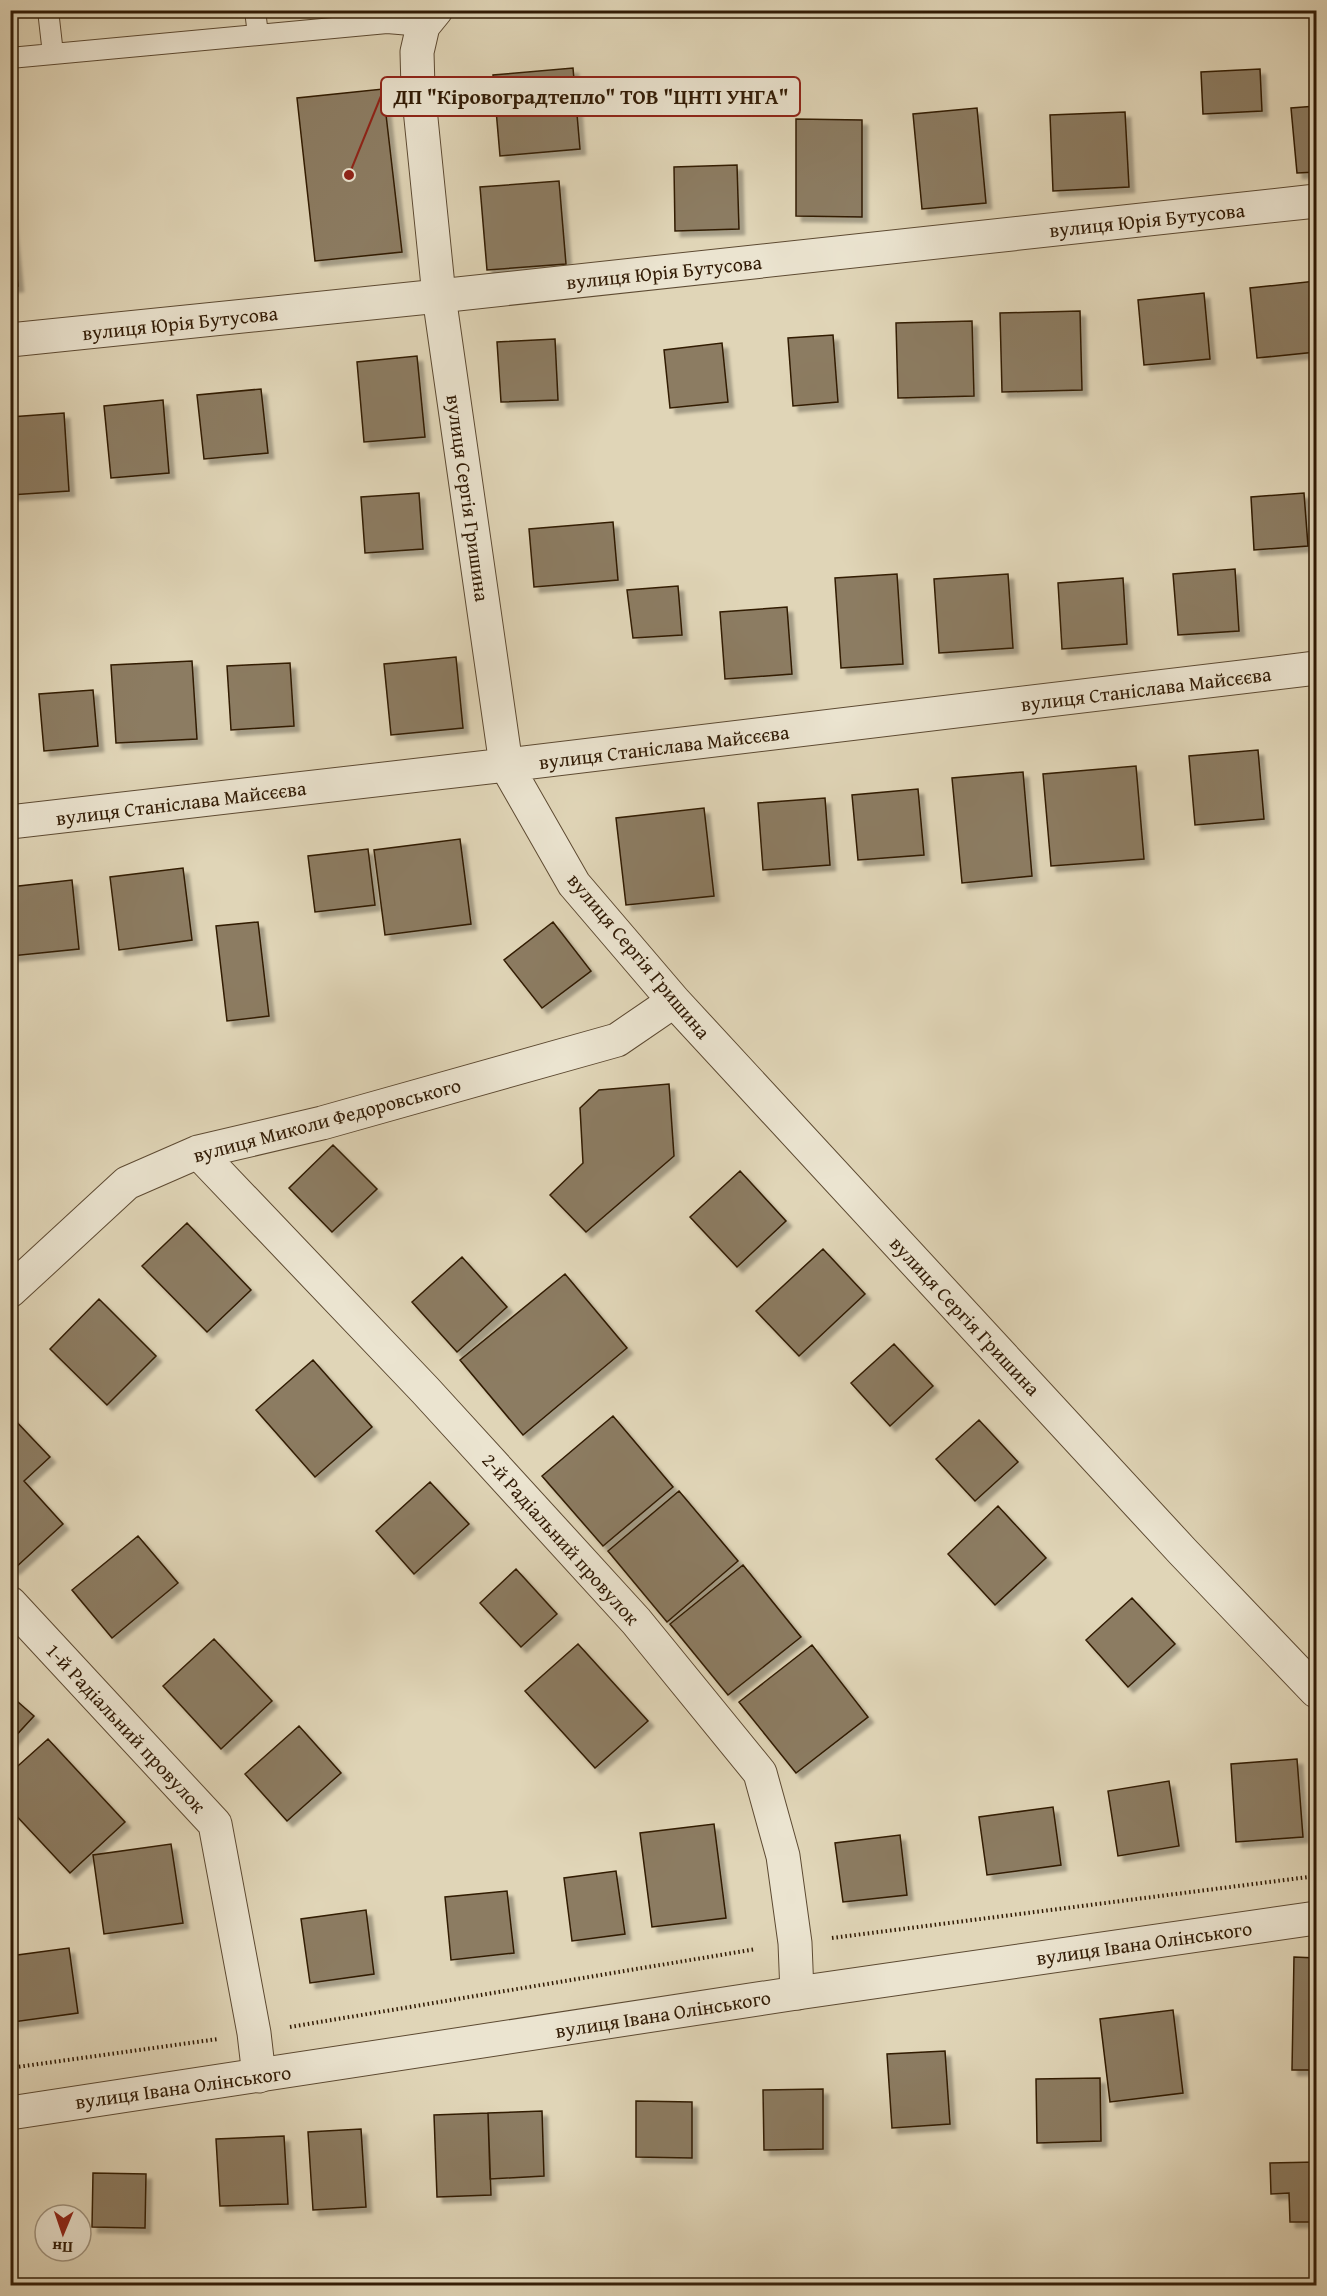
<svg xmlns="http://www.w3.org/2000/svg" width="1327" height="2296" font-family="'Gentium Book Plus',serif">
	<style>
		.building { fill: #8c7c62; stroke: #311b05; stroke-width: 1.5; filter: url(#shadow) }
		.lines { fill: none; stroke-linecap: round; stroke-linejoin: round }
		.service-casing { stroke: #5d4a32; stroke-width: 22 }
		.minor-casing { stroke: #5d4a32; stroke-width: 35 }
		.tertiary-casing { stroke: #5d4a32; stroke-width: 35 }
		.path { stroke: #311b05; stroke-width: 4; stroke-dasharray: 1.5 3; stroke-linecap: butt }
		.service { stroke: #ebe4d0; stroke-width: 20 }
		.minor { stroke: #ebe4d0; stroke-width: 33 }
		.tertiary { stroke: #ebe4d0; stroke-width: 33 }
		.labels { text-anchor: middle; stroke-width: 4.5; stroke-linejoin: round; paint-order: stroke }
		.street-label { font-size: 20px; fill: #311b05; stroke: #ebe4d0 }
		.leader { fill: none; stroke: #8f2418; stroke-width: 2 }
		.callout-dot { fill: #8f2418; stroke: #ebe4d0; stroke-width: 2 }
		.callout { fill: #ebe4d0; stroke: #8f2418; stroke-width: 2 }
		.callout-label { font-size: 21px; text-anchor: middle; font-weight: bold; fill: #311b05 }
	</style>
	<defs>
		<filter id="shadow"><feDropShadow dx="5.5" dy="5.5" stdDeviation="1.5" flood-color="#0004"/></filter>
	</defs>
	<rect width="100%" height="100%" fill="#e0d5b7"/>
	<filter id="stains"><feTurbulence type="fractalNoise" baseFrequency=".00333" numOctaves="4"/><feColorMatrix values="0 0 0 0 .2 0 0 0 0 .09 0 0 0 0 .02 0 0 0 .5 -.17"/></filter>
	<radialGradient id="worn" r=".72"><stop offset=".6" stop-color="#630" stop-opacity="0"/><stop offset="1" stop-color="#630" stop-opacity=".3"/></radialGradient>
	<path class="building" d="M573,68l7,81 -80,7 -7,-81z
		M1260,69l2,42 -59,3 -2,-42z
		M383,89l19,163 -87,9 -18,-163z
		M1316,106v66l-19,1 -6,-65z
		M977,108l9,95 -64,6 -9,-95z
		M1125,112l4,75 -76,4 -3,-76z
		M796,119l66,1v97l-66,-1z
		M737,165l2,64 -64,2 -1,-64z
		M559,181l7,83 -79,6 -7,-83z
		M10,211l8,75 -8,1z
		M1316,281v71l-59,6 -7,-70z
		M1204,293l6,66 -66,6 -6,-65z
		M1080,311l2,79 -80,2 -2,-79z
		M972,321l2,75 -76,2 -2,-75z
		M833,335l5,67 -45,4 -5,-68z
		M555,339l3,61 -57,2 -4,-60z
		M722,343l6,59 -58,6 -6,-58z
		M417,356l8,81 -61,5 -7,-80z
		M261,389l7,64 -64,6 -7,-64z
		M163,400l6,73 -58,5 -7,-72z
		M64,413l5,78 -59,4v-78z
		M419,493l4,56 -58,4 -4,-56z
		M1304,493l4,53 -54,4 -3,-53z
		M613,522l5,58 -84,7 -5,-58z
		M1235,569l4,62 -61,4 -5,-61z
		M897,574l6,90 -62,4 -6,-90z
		M1008,574l5,74 -74,5 -5,-74z
		M1123,578l4,66 -65,5 -4,-66z
		M678,586l4,49 -49,3 -6,-48z
		M787,607l5,67 -67,5 -5,-67z
		M456,657l7,71 -72,7 -7,-71z
		M192,661l5,78 -81,4 -5,-78z
		M290,663l4,63 -63,4 -4,-64z
		M93,690l5,56 -54,5 -5,-57z
		M1258,750l6,69 -69,6 -6,-69z
		M1136,766l8,93 -93,7 -8,-92z
		M1023,772l9,104 -70,7 -10,-105z
		M918,789l6,66 -66,5 -6,-65z
		M825,798l5,67 -67,5 -5,-67z
		M704,808l10,88 -88,9 -10,-87z
		M460,839l11,85 -86,11 -11,-85z
		M368,849l7,56 -60,7 -7,-56z
		M183,868l9,72 -73,10 -9,-73z
		M72,880l7,69 -68,7 -1,-69z
		M258,922l11,94 -42,5 -11,-95z
		M553,922l38,49 -49,37 -38,-48z
		M669,1084l5,72 -88,76 -36,-37 33,-32 -3,-55 19,-18z
		M333,1145l44,44 -45,43 -43,-44z
		M740,1171l46,50 -49,46 -47,-50z
		M187,1223l64,67 -44,42 -65,-66z
		M823,1249l42,45 -66,62 -43,-45z
		M462,1257l45,50 -50,45 -45,-50z
		M565,1274l62,74 -104,87 -63,-75z
		M99,1299l57,57 -49,49 -57,-56z
		M894,1344l39,42 -43,40 -39,-43z
		M313,1360l59,67 -57,50 -59,-67z
		M10,1415l40,42 -26,24 39,43 -49,45 -4,-4z
		M613,1416l60,71 -70,59 -61,-70z
		M979,1420l39,42 -43,39 -39,-42z
		M430,1482l39,42 -55,50 -38,-43z
		M679,1491l59,70 -71,61 -59,-71z
		M998,1506l48,52 -51,47 -47,-51z
		M138,1536l40,47 -66,55 -40,-48z
		M743,1565l58,72 -73,58 -58,-71z
		M516,1569l41,45 -36,33 -41,-44z
		M1132,1598l43,46 -47,43 -42,-47z
		M214,1639l58,62 -51,48 -58,-63z
		M578,1644l70,77 -53,47 -70,-77z
		M812,1645l56,72 -72,56 -57,-71z
		M10,1695l24,21 -24,26z
		M299,1726l42,47 -54,48 -42,-47z
		M48,1739l77,83 -55,51 -60,-64v-36z
		M1297,1759l6,78 -67,5 -5,-78z
		M1169,1781l10,65 -61,10 -10,-65z
		M1053,1807l8,58 -74,10 -8,-58z
		M714,1824l12,94 -74,9 -12,-94z
		M900,1835l7,60 -64,7 -8,-59z
		M171,1844l12,79 -79,11 -11,-79z
		M616,1871l9,63 -53,7 -8,-63z
		M507,1891l7,62 -63,7 -6,-63z
		M366,1910l8,64 -64,9 -9,-64z
		M69,1948l9,65 -65,9 -3,-16v-50z
		M1294,1957l22,1v112h-24z
		M1173,2010l10,83 -73,9 -10,-83z
		M945,2051l5,73 -58,4 -5,-74z
		M1100,2078l1,63 -64,2 -1,-64z
		M823,2089v60l-59,1 -1,-60z
		M636,2101l56,1v56l-56,-1z
		M542,2111l2,65 -54,3 -2,-66z
		M488,2113l3,82 -54,2 -3,-82z
		M361,2129l5,78 -53,3 -5,-78z
		M284,2136l4,68 -68,2 -4,-67z
		M1316,2162v60h-26l-1,-29 -18,1 -1,-31z
		M93,2173l53,1 -1,54 -53,-1z"/>
	<g class="lines">
		<g class="service-casing">
			<path id="service" d="M48,10l5,44
				M255,10l3,25
				M10,58l377,-35 36,3"/>
		</g>
		<g class="minor-casing">
			<path id="minor" d="M436,10l-13,16 -6,26 1,37 21,207 67,469 68,119 100,117 509,551 133,139
				M10,822l496,-57 810,-97
				M198,1152l227,238 211,231 124,152 23,83 12,87 2,50
				M10,1291l117,-108 71,-31 124,-29 295,-83 57,-39
				M10,1603l205,221 39,209 5,43"/>
		</g>
		<g class="tertiary-casing">
			<path id="tertiary" d="M10,340l429,-44 877,-95
				M10,2113l787,-120 519,-75"/>
		</g>
		<path class="path" d="M832,1938l484,-62
			M290,2027l466,-78
			M10,2068l208,-29"/>
		<use href="#service" class="service"/>
		<use href="#minor" class="minor"/>
		<use href="#tertiary" class="tertiary"/>
	</g>
	<g class="labels">
		<g class="street-label">
			<text transform="translate(1147 220) rotate(-6)" y="7">вулиця Юрія Бутусова</text>
			<text transform="translate(664 272) rotate(-6)" y="7">вулиця Юрія Бутусова</text>
			<text transform="translate(180 323) rotate(-6)" y="7">вулиця Юрія Бутусова</text>
			<text transform="translate(468 498) rotate(82)" y="7">вулиця Сергія Гришина</text>
			<text transform="translate(1146 689) rotate(-7)" y="7">вулиця Станіслава Майсєєва</text>
			<text transform="translate(664 747) rotate(-7)" y="7">вулиця Станіслава Майсєєва</text>
			<text transform="translate(181 803) rotate(-7)" y="7">вулиця Станіслава Майсєєва</text>
			<text transform="translate(639 956) rotate(50)" y="7">вулиця Сергія Гришина</text>
			<text transform="translate(327 1120) rotate(-15)" y="7">вулиця Миколи Федоровського</text>
			<text transform="translate(965 1316) rotate(47)" y="7">вулиця Сергія Гришина</text>
			<text transform="translate(561 1539) rotate(48)" y="7">2-й Радіальний провулок</text>
			<text transform="translate(126 1728) rotate(47)" y="7">1-й Радіальний провулок</text>
			<text transform="translate(1144 1943) rotate(-8)" y="7">вулиця Івана Олінського</text>
			<text transform="translate(663 2014) rotate(-9)" y="7">вулиця Івана Олінського</text>
			<text transform="translate(183 2087) rotate(-8)" y="7">вулиця Івана Олінського</text>
		</g>
	</g>
	<path class="leader" d="M349 175L381 96"/>
	<circle class="callout-dot" cx="349" cy="175" r="6"/>
	<rect class="callout" x="381" y="77" width="419" height="39" rx="6"/>
	<g class="callout-label">
		<text x="591" y="104">ДП "Кіровоградтепло" ТОВ "ЦНТІ УНГА"</text>
	</g>
	<rect width="1327" height="2296" fill="none" stroke="#e0d5b7" stroke-width="36"/>
	<rect x="12" y="12" width="1303" height="2272" fill="none" stroke="#311b05" stroke-width="3"/>
	<rect x="18" y="18" width="1291" height="2260" fill="none" stroke="#311b05" stroke-width="1.5"/>
	<g transform="translate(63 2233) rotate(182)"><circle r="28" fill="#ebe4d0" stroke="#a1947f" stroke-width="1.5"/>
	<path d="M0-4.5L10 22L0 15L-10 22Z" fill="#8f2418"/>
	<text y="-9" font-size="16" font-weight="bold" text-anchor="middle" fill="#311b05">Пн</text>
	</g>
	<rect width="100%" height="100%" filter="url(#stains)"/>
	<rect width="100%" height="100%" fill="url(#worn)"/>
</svg>
